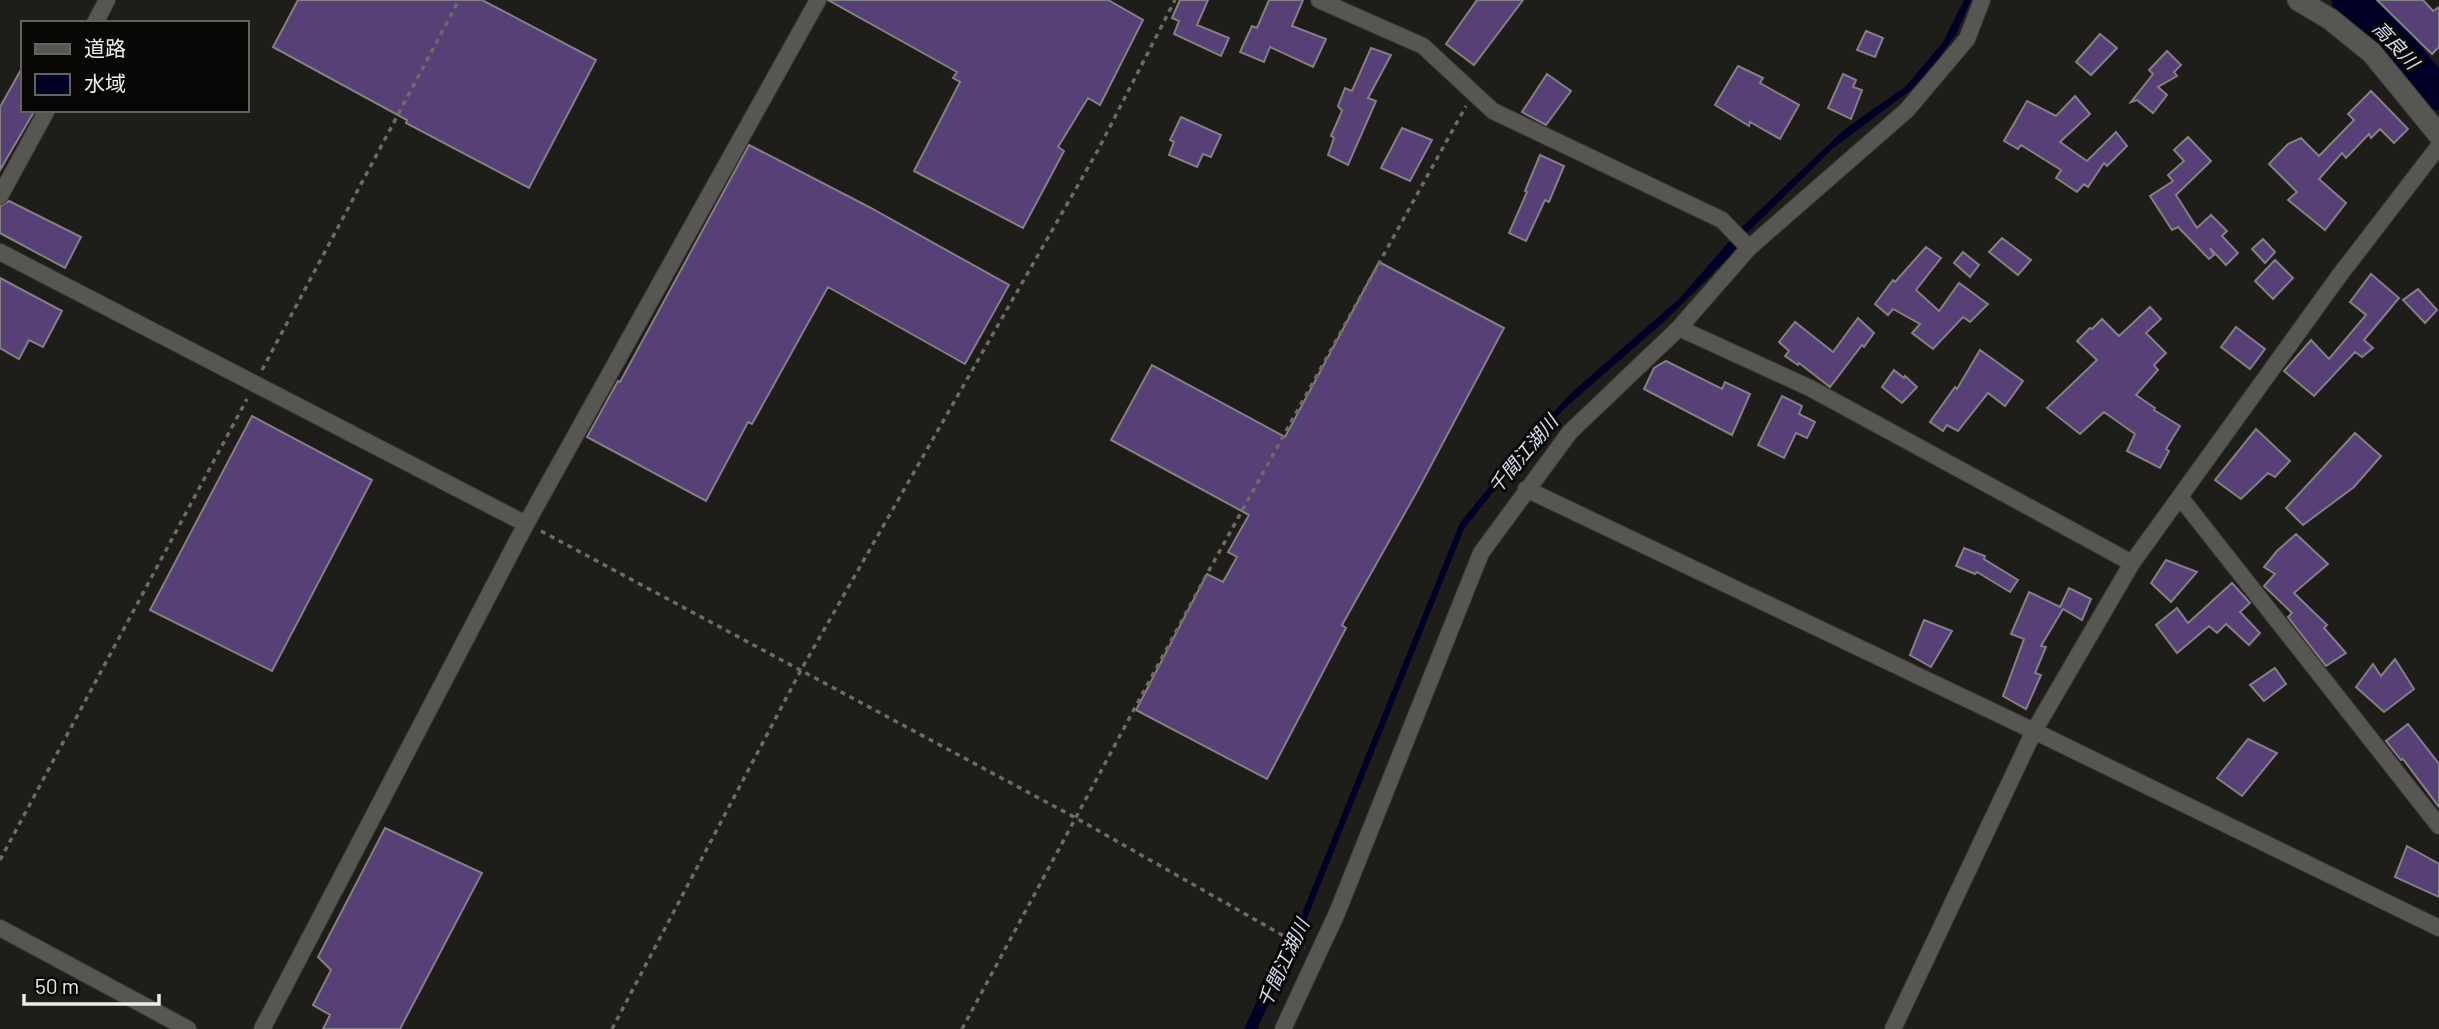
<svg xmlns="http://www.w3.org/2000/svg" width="2439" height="1029" font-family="Barlow,'Noto Sans JP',sans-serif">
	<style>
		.water { fill: #000027 }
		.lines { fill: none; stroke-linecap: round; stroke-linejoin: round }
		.river { stroke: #000027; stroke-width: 33 }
		.building { fill: #574076; stroke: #828085; stroke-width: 2 }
		.street-casing { stroke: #3a3937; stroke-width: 18 }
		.secondary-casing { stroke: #3a3937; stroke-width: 23 }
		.path { stroke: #6c6b68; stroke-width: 3.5; stroke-dasharray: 5 5; stroke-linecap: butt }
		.street { stroke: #585652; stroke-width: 16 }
		.secondary { stroke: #585652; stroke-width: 21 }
		.labels { text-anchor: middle; stroke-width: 6; stroke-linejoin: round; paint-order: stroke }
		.water-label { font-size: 19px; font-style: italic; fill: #d5e0f0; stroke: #080706 }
	</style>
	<rect width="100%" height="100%" fill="#1e1d19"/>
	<path class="water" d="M1964,0h7l-15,34 -21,30 -24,26 -79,59 -88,87 -12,18 -65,65 -102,89 -36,39 -65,82 -163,404 -44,96h-13l41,-88 5,2 170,-420 59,-73 52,-57 108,-94 61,-70 105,-100 60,-42 38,-45z"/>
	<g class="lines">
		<path class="river" d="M2348,0l37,29 54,65"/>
	</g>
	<path class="building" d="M298,0h184l114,60 -67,128 -123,-65 1,-3 -134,-73z
		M828,0h280l35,20 -43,85 -12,-7 -30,49 6,4 -41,77 -109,-57 46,-89 -7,-4 4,-6z
		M1180,0h28l-11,25 32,13 -8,18 -47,-22 5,-13 -7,-3z
		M1269,0h34l-11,26 34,13 -13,28 -43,-20 -6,15 -24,-10 12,-26 5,2z
		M1477,0h46l-49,65 -28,-21z
		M2377,0h46l10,11 6,-4v40l-7,7z
		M1866,31l17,7 -8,19 -18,-7z
		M2100,34l17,14 -26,27 -15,-13z
		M1371,48l20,7 -23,43 8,3 -28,64 -20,-10 6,-17 -3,-2 11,-25 -4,-5 7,-18 7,3z
		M2167,51l14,14 -7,7 3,4 -19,11 9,8 -14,18 -16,-13 -6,2 22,-28 -4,-4z
		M23,66v44h12l-35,60v-63z
		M1738,66l25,12 -3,5 39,22 -19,34 -30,-17 -1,4 -34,-21z
		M1547,74l24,17 -25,34 -24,-13z
		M1843,74l13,6 -3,7 9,3 -11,29 -23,-11z
		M2371,91l37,38 -14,14 -14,-14 -9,9 -2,-4 -23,24 -4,-5 -23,26 27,24 -21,27 -37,-30 9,-8 -28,-28 19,-20 13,-6 18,18 35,-36 -6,-6z
		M2075,96l15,18 -30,28 27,19 29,-29 11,14 -20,20 -3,-3 -16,24 -4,-3 -7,8 -21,-14 5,-8 -40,-25 -3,4 -14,-8 23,-40 29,15z
		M1181,117l40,18 -10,22 -8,-3 -6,13 -28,-12 5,-13 -4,-2z
		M1402,128l30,12 -22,41 -29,-13z
		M2188,137l23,24 -35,34 21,33 14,-13 16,16 -5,5 16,17 -12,12 -16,-17 4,7 -5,4 -31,-32 -6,3 -22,-34 23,-15 -5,-6 16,-14 -10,-11z
		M749,145l120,62 140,78 -44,79 -137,-77 -76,137 -4,-2 -42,79 -119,-64 31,-56 2,1z
		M1540,155l24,11 -15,36 -4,-2 -19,41 -17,-8 18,-41 -2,-1z
		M9,201l72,36 -16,31 -65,-35v-27z
		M2002,238l29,22 -13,15 -29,-23z
		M2263,239l12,13 -10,11 -13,-14z
		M1926,247l15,11 -25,32 23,21 20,-28 29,21 -18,18 -7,-5 -30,32 -21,-16 8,-9 -27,-15 -5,6 -13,-11 18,-24 2,2z
		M1963,252l16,13 -9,12 -16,-14z
		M2275,260l18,18 -20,21 -18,-18z
		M1379,262l125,66 -84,158 -78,139 4,3 -79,151 -131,-69 71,-136 16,8 14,-25 -9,-5 21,-37 -138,-75 41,-75 133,72z
		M2371,274l28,24 -35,42 9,8 -11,9 -7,-5 -41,44 -30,-25 27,-31 18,19 37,-44 -16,-13z
		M0,278l62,33 -19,36 -14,-7 -10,19 -19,-11z
		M2418,289l19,21 -12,13 -22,-23z
		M2150,307l11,12 -15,14 20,20 -12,12 4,5 -22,25 19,13 -1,2 26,16 -14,23 3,2 -9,17 -33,-17 8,-17 -31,-22 -24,22 -33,-26 50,-48 -20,-19 13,-13 2,1 10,-10 17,17z
		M1858,318l16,15 -10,14 -2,-2 -32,42 -31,-24 -1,2 -13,-9 4,-5 -10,-9 16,-20 38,30z
		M2236,327l29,22 -15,20 -29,-22z
		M1980,350l43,31 -18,25 -17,-13 -30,38 -11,-6 -4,6 -13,-9 25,-35 2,2z
		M1666,361l56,28 3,-7 25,12 -18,41 -88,-46 10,-21z
		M1894,370l10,8 1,-2 12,11 -15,16 -20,-16z
		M1782,396l20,10 -3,8 16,8 -8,16 -11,-5 -12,25 -26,-13z
		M252,416l120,64 -100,191 -122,-61z
		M2256,429l34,32 -15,16 -7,-4 -27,26 -26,-19z
		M2355,433l26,23 -27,31 -51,38 -17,-17z
		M2296,534l32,30 -34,29 33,32 -3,3 22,25 -20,13 -38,-49 4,-4 -28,-27 11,-12 -11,-7 13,-16z
		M1964,548l21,8 -1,3 34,21 -8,12 -33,-20 -2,2 -19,-8z
		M2166,560l31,12 -26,30 -20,-19z
		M2232,583l18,20 -10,9 20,21 -11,12 -23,-21 -9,9 -8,-7 -32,27 -21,-28 21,-17 11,15z
		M2069,588l22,11 -9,21 -19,-11 -22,37 5,1 -11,26 6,2 -15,34 -23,-13 21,-57 -13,-5 18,-42 31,15z
		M1924,620l28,11 -21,36 -21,-12z
		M2395,659l19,30 -30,23 -28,-25 17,-23 8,12z
		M2275,668l11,16 -22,17 -14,-16z
		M2408,724l31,40v43l-36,-48 -2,1 -15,-19z
		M2248,739l29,14 -35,43 -25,-18z
		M385,828l97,45 -82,156h-77l7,-14 -17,-10 18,-35 -13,-13z
		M2407,846l32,18v33l-44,-20z"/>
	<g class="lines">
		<g class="street-casing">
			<path id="street" d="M1319,0l104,46 70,65 229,109 27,28
				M95,23l12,-23
				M0,196l47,-86
				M0,252l526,272
				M1679,328l131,60 322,175
				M1526,489l508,242 405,197
				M2180,497l259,329
				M0,928l188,101
				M262,1029l264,-505 292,-524
				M1283,1029l54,-116 144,-360 89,-121 109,-104 70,-80 158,-138 60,-71 15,-39
				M1893,1029l141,-298 98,-168 207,-287 100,-130"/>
		</g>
		<g class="secondary-casing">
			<path id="secondary" d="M2298,0l32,19 42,34 67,82"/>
		</g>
		<path class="path" d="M262,370l197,-370
			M541,531l535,287 229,130
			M0,860l247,-461
			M612,1029l189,-359 297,-520 77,-150
			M962,1029l245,-455 259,-468"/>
		<use href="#street" class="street"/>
		<use href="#secondary" class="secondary"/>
	</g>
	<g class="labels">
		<g class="water-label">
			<text transform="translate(2396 45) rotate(47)" y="7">高良川</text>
			<text transform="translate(1523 454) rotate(-50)" y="7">千間江湖川</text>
			<text transform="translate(1283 963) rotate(-65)" y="7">千間江湖川</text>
		</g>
	</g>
	<rect x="21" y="21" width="228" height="91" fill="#080706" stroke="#646361" stroke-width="2"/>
	<rect x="35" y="44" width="35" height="10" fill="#585652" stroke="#646361" stroke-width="2"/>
	<text x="84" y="56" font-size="21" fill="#edece9">道路</text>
	<rect x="35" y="74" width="35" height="21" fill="#000027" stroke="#646361" stroke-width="2"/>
	<text x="84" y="91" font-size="21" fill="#edece9">水域</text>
	<path d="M24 994v10h135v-10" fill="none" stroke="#edece9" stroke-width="3.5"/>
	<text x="35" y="994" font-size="21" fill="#edece9" stroke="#080706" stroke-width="5" paint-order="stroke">50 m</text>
</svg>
